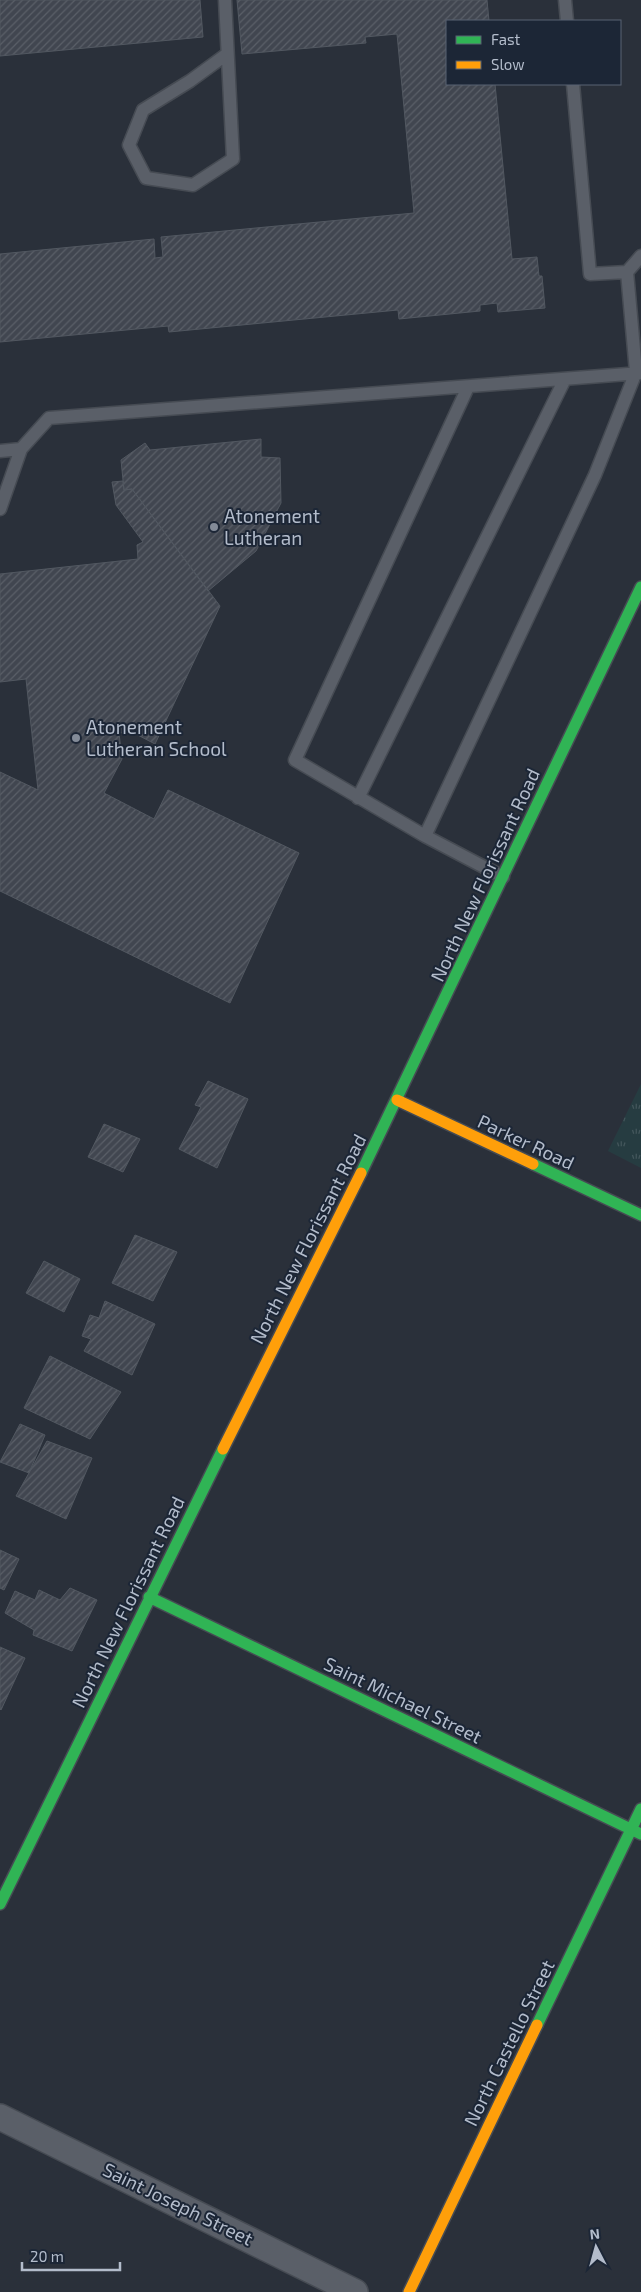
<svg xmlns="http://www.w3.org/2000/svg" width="641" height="2292" font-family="'Exo 2',sans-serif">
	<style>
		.grass { fill: url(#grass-tufts) }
		.building { fill: url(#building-hatch); stroke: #525861 }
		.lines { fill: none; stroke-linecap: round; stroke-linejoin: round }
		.lane-casing { stroke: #464b53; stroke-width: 15 }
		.street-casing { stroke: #464b53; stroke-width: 28 }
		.fast-casing { stroke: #464b53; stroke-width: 14 }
		.slow-casing { stroke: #464b53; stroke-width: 14 }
		.lane { stroke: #5a5f68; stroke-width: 12 }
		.street { stroke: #5a5f68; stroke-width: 25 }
		.fast { stroke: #30b455; stroke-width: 11 }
		.slow { stroke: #ff9f0a; stroke-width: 11 }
		.poi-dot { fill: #838b98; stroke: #1c2636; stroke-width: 2 }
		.labels { text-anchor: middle; stroke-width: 4; stroke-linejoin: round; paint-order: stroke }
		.poi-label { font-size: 19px; fill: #b3bccb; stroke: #1c2636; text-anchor: start }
		.street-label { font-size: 19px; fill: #b3bccb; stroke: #1c2636 }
	</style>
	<defs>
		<pattern id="grass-tufts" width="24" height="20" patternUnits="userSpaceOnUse" patternTransform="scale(1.25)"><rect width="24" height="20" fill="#263c41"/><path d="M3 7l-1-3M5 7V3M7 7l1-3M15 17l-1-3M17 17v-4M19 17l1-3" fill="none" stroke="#43565b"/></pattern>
		<pattern id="building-hatch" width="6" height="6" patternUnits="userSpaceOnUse" patternTransform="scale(1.25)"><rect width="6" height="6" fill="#414650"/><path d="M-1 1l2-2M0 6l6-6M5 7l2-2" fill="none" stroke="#5a5f68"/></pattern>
	</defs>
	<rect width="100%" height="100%" fill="#2a303a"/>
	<path class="grass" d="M641,1084v84l-33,-17z"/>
	<path class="building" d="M0,0h200l3,37 -203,19z
		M237,0h250l2,21h-42v63h48l17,175 25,-2 2,19h3l3,32 -47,4 -1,-9 -17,2v6l-81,8 -1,-9 -229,22 -1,-6 -168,16v-88l154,-15 1,19 8,-1 -2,-20 253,-24 -17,-179 -32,3 1,6 -124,11z
		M261,439v18l19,1 1,45 -25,48 -48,40 -76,-102 -8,1 -3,-30 24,-17 5,7z
		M123,481l1,9 8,-1 88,117 -65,138 -23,-12 -13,1 3,26 -18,34 50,26 14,-29 131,63 -69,150 -230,-112v-119l38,18 -12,-111 -26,3v-108l138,-15 -1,-14 6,-3 -27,-37 -4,-23z
		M208,1081l40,18 -31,69 -38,-19 22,-42 -6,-2z
		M104,1124l36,15 -17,33 -35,-15z
		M135,1235l42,17 -24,49 -41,-18z
		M44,1261l36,18 -16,33 -38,-19z
		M105,1301l50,23 -23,51 -48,-24 7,-12 -9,-3 8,-21 9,3z
		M50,1356l71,36 -31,47 -66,-31z
		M20,1424l25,11 -16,38 -29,-11z
		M47,1441l45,17 -26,61 -50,-23z
		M0,1550l19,9 -15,31 -4,-2z
		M70,1588l27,12 -25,51 -39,-16 1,-5 -29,-17 10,-22 20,9 4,-10 21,10z
		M0,1647l25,11 -24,52 -1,-1z"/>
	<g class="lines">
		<g class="lane-casing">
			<path id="lane" d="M225,0l8,159 -40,26 -47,-7 -17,-33 14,-35 47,-29 37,-27
				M565,0l2,21
				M627,272l14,-16
				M468,387l-173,373 130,76 78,41
				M0,451l21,-2
				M0,509l21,-60 28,-31 592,-45
				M358,798l207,-419
				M425,836l170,-361 41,-103 -9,-100 -37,2 -17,-190"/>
		</g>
		<g class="street-casing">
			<path id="street" d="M0,2117l355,175"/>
		</g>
		<g class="fast-casing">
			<path id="fast" d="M533,1164l108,51
				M361,1173l280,-586
				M149,1597l492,237
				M0,1904l223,-455
				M537,2025l104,-216"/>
		</g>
		<g class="slow-casing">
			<path id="slow" d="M397,1100l136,64
				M223,1449l138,-276
				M409,2292l128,-267"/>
		</g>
		<use href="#lane" class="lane"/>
		<use href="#street" class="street"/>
		<use href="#fast" class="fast"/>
		<use href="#slow" class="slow"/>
	</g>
	<g class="poi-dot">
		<circle cx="214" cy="527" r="5"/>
		<circle cx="76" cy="738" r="5"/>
	</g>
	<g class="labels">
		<g class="poi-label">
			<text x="224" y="523">Atonement<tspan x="224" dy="22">Lutheran</tspan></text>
			<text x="86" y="734">Atonement<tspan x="86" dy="22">Lutheran School</tspan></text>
		</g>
		<g class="street-label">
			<text transform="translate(485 875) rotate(-65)" y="7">North New Florissant Road</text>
			<text transform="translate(526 1142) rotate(25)" y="7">Parker Road</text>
			<text transform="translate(308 1239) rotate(-63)" y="7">North New Florissant Road</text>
			<text transform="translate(128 1602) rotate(-64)" y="7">North New Florissant Road</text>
			<text transform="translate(403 1700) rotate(26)" y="7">Saint Michael Street</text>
			<text transform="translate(509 2043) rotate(-64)" y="7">North Castello Street</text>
			<text transform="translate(178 2204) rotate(26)" y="7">Saint Joseph Street</text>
		</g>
	</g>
	<rect x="446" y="20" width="175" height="65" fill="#1c2636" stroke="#586272"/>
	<rect x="456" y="36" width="25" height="8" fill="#30b455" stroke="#586272"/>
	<text x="491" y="45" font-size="15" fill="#b3bccb">Fast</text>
	<rect x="456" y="61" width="25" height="8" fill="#ff9f0a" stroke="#586272"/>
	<text x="491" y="70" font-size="15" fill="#b3bccb">Slow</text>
	<g transform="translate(596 2247) rotate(354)" stroke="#1c2636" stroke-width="4" paint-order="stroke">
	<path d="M0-4L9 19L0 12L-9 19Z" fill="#b3bccb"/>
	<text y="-8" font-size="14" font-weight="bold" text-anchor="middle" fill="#b3bccb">N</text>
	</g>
	<path d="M22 2262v8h98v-8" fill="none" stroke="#b3bccb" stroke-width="2.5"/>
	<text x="30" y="2262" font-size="15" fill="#b3bccb" stroke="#1c2636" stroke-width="4" paint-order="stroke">20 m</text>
</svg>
